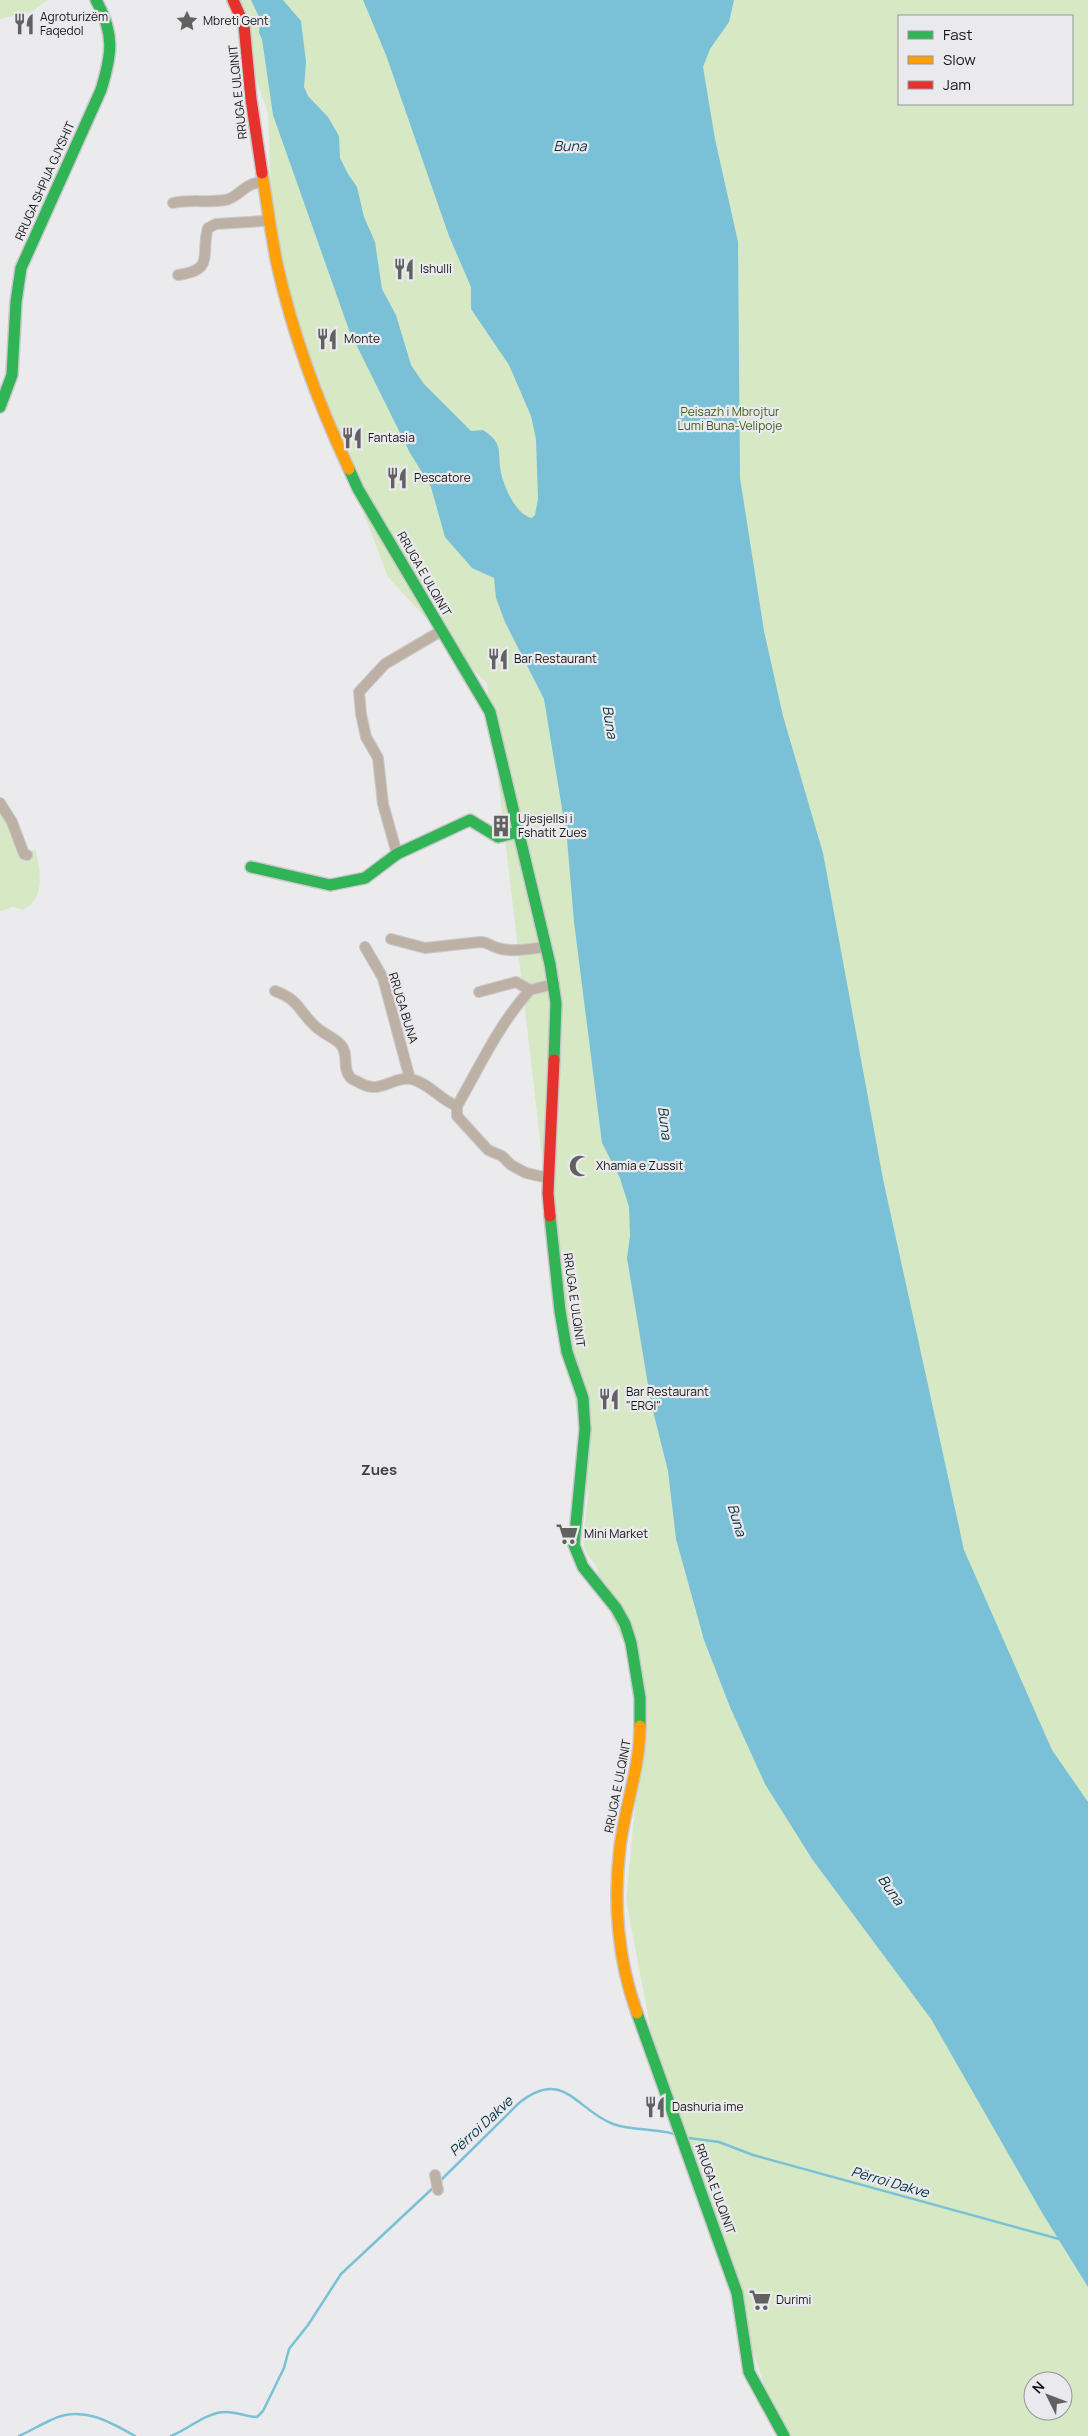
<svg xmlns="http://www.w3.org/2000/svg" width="1088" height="2436" font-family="Manrope,sans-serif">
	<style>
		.green { fill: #d6e9c4; fill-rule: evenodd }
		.water { fill: #7ac0d7 }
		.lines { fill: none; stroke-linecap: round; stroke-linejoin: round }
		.stream { stroke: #7ac0d7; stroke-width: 2.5 }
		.street-casing { stroke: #c9c9cb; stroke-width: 12 }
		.fast-casing { stroke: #c9c9cb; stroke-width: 14 }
		.slow-casing { stroke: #c9c9cb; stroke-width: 14 }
		.jam-casing { stroke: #c9c9cb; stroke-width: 14 }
		.street { stroke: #bdb1a6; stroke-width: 10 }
		.fast { stroke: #30b455; stroke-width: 11 }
		.slow { stroke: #ff9f0a; stroke-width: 11 }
		.jam { stroke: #e5322d; stroke-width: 11 }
		.labels { text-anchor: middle; stroke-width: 4.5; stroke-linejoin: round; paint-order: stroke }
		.poi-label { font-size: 12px; fill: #161617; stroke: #eaeaee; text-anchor: start }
		.street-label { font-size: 12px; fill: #161617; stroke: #eaeaee }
		.park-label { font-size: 12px; fill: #3e5e14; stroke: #eaeaee }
		.water-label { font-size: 14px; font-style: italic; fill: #00313e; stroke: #eaeaee }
		.quarter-label { font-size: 15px; font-weight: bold; fill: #404043; stroke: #eaeaee }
	</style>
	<rect width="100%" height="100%" fill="#ebebed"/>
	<path class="green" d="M0,0h48l-19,13 -29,6z
		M228,0h860v2436h-310v-10l-119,-353 -33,-173 20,-208 -45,-99 -4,-26 -10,-13 -3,-7 -1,-10 5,-40 -46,-341 -55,-472 -99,-107 -80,-209 -36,-142 -4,-113zM899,16h173v88h-173zM1033,2381h30v30h-30z
		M0,808l6,7 16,41 13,-7c5,21 12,48 -12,61l-10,-3 -13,4z"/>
	<path class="water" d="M251,0h32l18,21 5,41 -2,25 4,9 20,21 11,19 1,22 8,16 9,13 7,30 11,25 7,47 14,26 15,50 13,19 47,47 12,-1c6,4 11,8 14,14 3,7 2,15 3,23 2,16 15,48 32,51l3,-3 3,-16 -2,-60 -5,-23 -22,-51 -38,-56v-22l-22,-51 -63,-181 -23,-55h371l-5,22 -19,27 -7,18 12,72 23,103 2,236 24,153 19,85 40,137 60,326 81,371 88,200 36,52v485l-44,-71 -113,-197 -119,-160 -47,-75 -35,-77 -26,-67 -28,-101 -8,-68 -17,-68 -24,-145 3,-22 -1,-29 -9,-29 -18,-35 -28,-221 -7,-83 -23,-140 -39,-77 -9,-24 -2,-20 -22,-10 -27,-31 -14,-50 -21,-34 -61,-123 -76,-215 -11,-76 -3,-6 1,-14z"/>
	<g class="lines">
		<path class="stream" d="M689,2138l30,4 34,13 306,84
			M440,2181l79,-78c45,-36 57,7 94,21 20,7 41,4 61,10
			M19,2436c11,-5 21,-11 32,-16 30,-15 58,1 84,16
			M171,2436c18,-7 35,-24 55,-24 12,0 20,5 31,5l6,-6 21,-43 5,-19 19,-24 33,-51 93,-87"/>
		<g class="street-casing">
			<path id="street" d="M173,203c17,-4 35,0 52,-3 14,-2 18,-17 38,-18
				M178,275c38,-5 22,-21 30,-47l8,-4 47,-3 6,-4
				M0,803l12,19 12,32 3,1
				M397,854l-14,-50 -5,-46 -12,-21 -5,-23 -2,-22 26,-28 56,-33
				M391,939l34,9 55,-6c8,0 10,4 18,6 14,5 34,0 48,-1
				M365,947l18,31 27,101
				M275,991c25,9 24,21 41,36 6,6 22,13 25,18 8,9 1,23 9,32 2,3 7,4 10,6 21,12 32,-7 51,-4 18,4 29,21 46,27
				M479,992l37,-10 14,8 24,-6
				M457,1106c23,-40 42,-82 73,-116
				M457,1106v10l31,34 14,6 9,9 15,8 22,5
				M435,2175l3,15"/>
		</g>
		<g class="fast-casing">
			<path id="fast" d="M0,407l12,-32 4,-73 5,-34 80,-178c11,-36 14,-56 -5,-90
				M349,469l9,20 132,223 60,252 6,39 -2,57
				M251,867l79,18 35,-7 32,-24 73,-34 28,17 20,-5
				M550,1216l10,95 7,41 16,46 2,31 -11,116 9,22 33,41 9,16 6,19 9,55v28
				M637,2013l100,280 12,79 35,64"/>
		</g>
		<g class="slow-casing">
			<path id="slow" d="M262,173c5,30 9,61 15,91 16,71 41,139 72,205
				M637,2013c-19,-52 -24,-111 -17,-166 5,-41 20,-80 20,-121"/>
		</g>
		<g class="jam-casing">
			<path id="jam" d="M233,0l11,25 7,74 11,74
				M550,1216l-2,-23 6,-133"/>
		</g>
		<use href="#street" class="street"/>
		<use href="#fast" class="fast"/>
		<use href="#slow" class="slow"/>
		<use href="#jam" class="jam"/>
	</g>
	<defs>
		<g id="sight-bare" transform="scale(1.725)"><path d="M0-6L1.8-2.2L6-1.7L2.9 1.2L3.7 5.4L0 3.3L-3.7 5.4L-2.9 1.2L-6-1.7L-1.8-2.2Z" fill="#616162" stroke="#eaeaee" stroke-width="2.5" paint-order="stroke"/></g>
		<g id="restaurant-bare" transform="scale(1.725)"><path d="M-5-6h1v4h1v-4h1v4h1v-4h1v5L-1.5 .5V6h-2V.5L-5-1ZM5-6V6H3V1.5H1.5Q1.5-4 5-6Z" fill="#616162" stroke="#eaeaee" stroke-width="2.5" paint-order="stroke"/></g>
		<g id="building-bare" transform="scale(1.725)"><path d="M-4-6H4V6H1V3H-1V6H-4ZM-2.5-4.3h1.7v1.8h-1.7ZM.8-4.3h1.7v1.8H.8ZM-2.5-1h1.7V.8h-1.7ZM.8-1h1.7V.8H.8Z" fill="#616162" stroke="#eaeaee" stroke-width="2.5" paint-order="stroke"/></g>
		<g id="mosque-bare" transform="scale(1.725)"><path d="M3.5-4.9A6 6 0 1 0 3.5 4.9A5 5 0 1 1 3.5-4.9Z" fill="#616162" stroke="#eaeaee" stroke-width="2.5" paint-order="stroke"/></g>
		<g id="supermarket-bare" transform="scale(1.725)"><path d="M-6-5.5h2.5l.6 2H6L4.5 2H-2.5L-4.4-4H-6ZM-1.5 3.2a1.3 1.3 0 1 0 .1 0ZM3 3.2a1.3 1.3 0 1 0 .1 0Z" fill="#616162" stroke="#eaeaee" stroke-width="2.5" paint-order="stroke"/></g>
	</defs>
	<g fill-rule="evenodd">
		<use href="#sight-bare" x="187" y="21"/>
		<use href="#restaurant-bare" x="24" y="24"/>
		<use href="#restaurant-bare" x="404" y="269"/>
		<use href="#restaurant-bare" x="327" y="339"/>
		<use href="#restaurant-bare" x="352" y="438"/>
		<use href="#restaurant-bare" x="397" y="478"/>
		<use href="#restaurant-bare" x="498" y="659"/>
		<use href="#building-bare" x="501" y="826"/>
		<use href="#mosque-bare" x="580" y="1166"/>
		<use href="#restaurant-bare" x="609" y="1399"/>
		<use href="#supermarket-bare" x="567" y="1534"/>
		<use href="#restaurant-bare" x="655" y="2107"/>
		<use href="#supermarket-bare" x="760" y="2300"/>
	</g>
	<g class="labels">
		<g class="poi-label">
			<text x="40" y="21">Agroturizëm<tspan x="40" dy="14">Faqedol</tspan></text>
			<text x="203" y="25">Mbreti Gent</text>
			<text x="420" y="273">Ishulli</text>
			<text x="344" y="343">Monte</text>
			<text x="368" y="442">Fantasia</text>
			<text x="414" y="482">Pescatore</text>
			<text x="514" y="663">Bar Restaurant</text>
			<text x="518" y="823">Ujesjellsi i<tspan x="518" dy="14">Fshatit Zues</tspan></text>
			<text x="596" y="1170">Xhamia e Zussit</text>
			<text x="626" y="1396">Bar Restaurant<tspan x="626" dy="14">"ERGI"</tspan></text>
			<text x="584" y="1538">Mini Market</text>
			<text x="672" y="2111">Dashuria ime</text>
			<text x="776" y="2304">Durimi</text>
		</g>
		<g class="street-label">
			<text transform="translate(238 92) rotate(-96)" y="4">RRUGA E ULQINIT</text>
			<text transform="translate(45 181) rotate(-66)" y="4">RRUGA SHPIJA GJYSHIT</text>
			<text transform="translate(424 574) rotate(60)" y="4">RRUGA E ULQINIT</text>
			<text transform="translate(403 1008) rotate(73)" y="4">RRUGA BUNA</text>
			<text transform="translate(574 1300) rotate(82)" y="4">RRUGA E ULQINIT</text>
			<text transform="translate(618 1786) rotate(-79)" y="4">RRUGA E ULQINIT</text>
			<text transform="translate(715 2189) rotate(70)" y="4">RRUGA E ULQINIT</text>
		</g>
		<g class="park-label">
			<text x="730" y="416">Peisazh i Mbrojtur<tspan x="730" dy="14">Lumi Buna-Velipoje</tspan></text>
		</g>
		<g class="water-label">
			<text x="570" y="151">Buna</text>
			<text transform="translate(610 722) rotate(81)" y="5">Buna</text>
			<text transform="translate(665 1123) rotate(83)" y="5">Buna</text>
			<text transform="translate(737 1520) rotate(73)" y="5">Buna</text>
			<text transform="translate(891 1890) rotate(55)" y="5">Buna</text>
			<text transform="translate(481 2126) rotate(-43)" y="5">Përroi Dakve</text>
			<text transform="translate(890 2182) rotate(16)" y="5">Përroi Dakve</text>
		</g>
		<g class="quarter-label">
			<text x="379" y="1475">Zues</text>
		</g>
	</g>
	<rect x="898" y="15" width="175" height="90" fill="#eaeaee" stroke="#959598"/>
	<rect x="908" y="31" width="25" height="8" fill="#30b455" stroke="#959598"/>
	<text x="943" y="40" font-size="15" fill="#161617">Fast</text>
	<rect x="908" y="56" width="25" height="8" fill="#ff9f0a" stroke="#959598"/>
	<text x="943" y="65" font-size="15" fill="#161617">Slow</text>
	<rect x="908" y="81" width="25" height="8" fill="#e5322d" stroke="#959598"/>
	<text x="943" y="90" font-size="15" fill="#161617">Jam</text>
	<g transform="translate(1048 2396) rotate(312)"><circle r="24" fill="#eaeaee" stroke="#959598"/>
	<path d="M0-4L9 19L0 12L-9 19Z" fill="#616162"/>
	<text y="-8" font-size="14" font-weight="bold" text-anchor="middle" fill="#161617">N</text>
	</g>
</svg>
